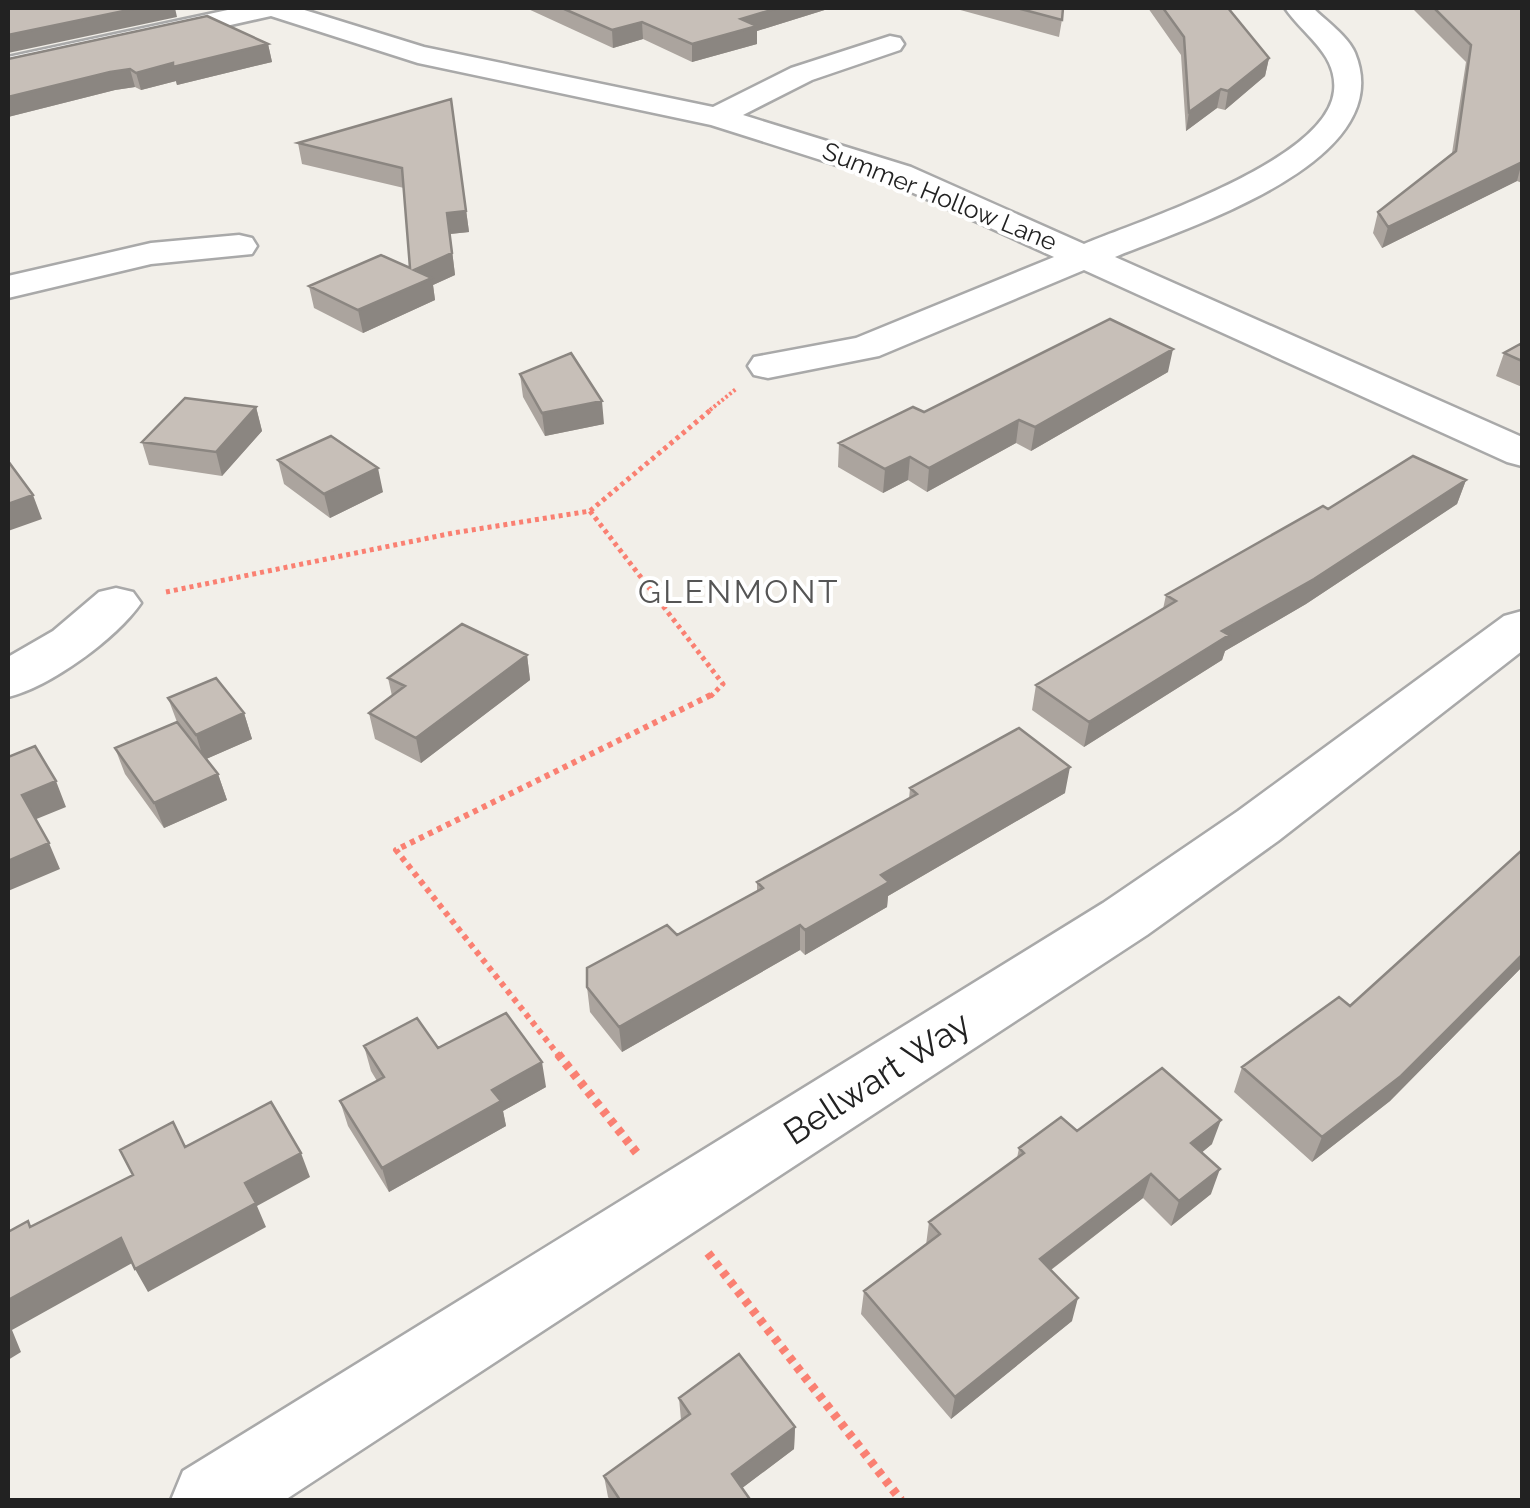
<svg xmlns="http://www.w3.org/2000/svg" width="1530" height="1508" font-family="Raleway,sans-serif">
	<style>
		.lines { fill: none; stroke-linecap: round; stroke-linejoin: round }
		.minor-casing { stroke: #a9a9a9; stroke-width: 5 }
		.path-far3 { stroke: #fa8072; stroke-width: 4; stroke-dasharray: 2.5 2.5; stroke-linecap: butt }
		.path-far2 { stroke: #fa8072; stroke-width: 5; stroke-dasharray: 4 4; stroke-linecap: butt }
		.path-far1 { stroke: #fa8072; stroke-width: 6; stroke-dasharray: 5 5; stroke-linecap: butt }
		.path { stroke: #fa8072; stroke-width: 9; stroke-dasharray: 6 6; stroke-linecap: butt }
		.minor { fill: #fff; fill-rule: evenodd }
		.wall { fill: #aba49e }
		.shaded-wall { fill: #8b8681 }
		.building { fill: #c7bfb8; stroke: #8b8681; stroke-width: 2.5 }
		.labels { text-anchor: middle; stroke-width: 8; stroke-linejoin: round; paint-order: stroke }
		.far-street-label { font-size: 25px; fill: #222; stroke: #fff }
		.neighbourhood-label { font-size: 32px; letter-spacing: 2.5px; fill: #555; stroke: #fff }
		.near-street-label { font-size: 35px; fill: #222; stroke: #fff }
	</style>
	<rect width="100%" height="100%" fill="#f2efe9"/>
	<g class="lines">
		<g class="minor-casing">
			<path id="minor" d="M237,8h61l126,39 289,60 78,-39 99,-32 10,2 4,6 -4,6 -88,30 -69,35 168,52 173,77c57,-24 243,-83 250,-153 4,-37 -31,-56 -49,-83h28c12,12 35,28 42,45 45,109 -167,174 -240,204l407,180v29l-15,-4 -423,-192 -205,86 -111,22 -14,-3 -6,-9 6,-9 102,-19 198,-81 -167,-76 -176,-56 -293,-62 -147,-47 -263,59v-18z
				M239,235l13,3 5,8 -5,8 -101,10 -143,34v-22l143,-33z
				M116,588l17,4 8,11c-25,36 -91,84 -133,94v-40l45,-26 46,-39z
				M1522,611v40l-244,190 -131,94 -862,565h-114l12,-29 920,-568 135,-92 266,-195z"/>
		</g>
		<path class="path-far3" d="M710,410l26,-21"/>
		<path class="path-far2" d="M590,511l133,173 -13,13
			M166,592l287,-59 137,-22 123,-103"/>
		<path class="path-far1" d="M560,1057l-164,-207 317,-156"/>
		<path class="path" d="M558,1054l82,103
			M708,1253l193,247"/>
		<use href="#minor" class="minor"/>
	</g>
	<path class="wall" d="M526,8h305l-74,23v13l-65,18 -49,-23 -30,9z
		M953,8h111l-5,29z
		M1148,8h80l41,50 -4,18 -40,34 -8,-2 -31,23 -5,-76z
		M1412,8h110v175l-5,-2 -135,67 -9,-15 5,-21 74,-59 14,-91z
		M268,44l4,18 -95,23 -1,-4 -35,9 -6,-3 -20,3 -107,27v-58z
		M451,99l18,133 -19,2 5,41 -22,10 2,15 -72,33 -49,-25 -5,-22 101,-18 -6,-80 -102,-24 -4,-21z
		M1522,343v44l-26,-11 8,-23z
		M1168,372l-137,79 -15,-8 -89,49 -19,-12 -25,13 -45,-26 1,-24 85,-31z
		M520,374l84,50 -59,12 -22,-39z
		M256,407l6,24 -40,45 -73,-11 -7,-23z
		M278,460l105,32 -53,26 -46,-34z
		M1466,480l-9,24 -151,100 -81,47 -3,9 -138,87 -52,-37 4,-25 127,-76 3,-14 162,-86z
		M527,655l3,25 -109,83 -46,-24 -6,-26 23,-17 -4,-18z
		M168,698l76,15 8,26 -46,20 12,15 9,26 -63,28 -39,-54 -10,-26 62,-26z
		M910,788l155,5 -177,103 -1,11 -82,48 -5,-5 -178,102 -32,-40 -3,-25 170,-96v-9l152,-83z
		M1522,850v117l-132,134 -78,61 -78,-70 8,-25 108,-61z
		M364,1046l74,2 108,39 -43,24 3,15 -117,66 -41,-66 -8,-25 37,-20 -6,-10z
		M1077,1131l135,13 -11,9 10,41 -40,32 -28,-28 -92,72 21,51 -121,98 -90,-105 3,-23 62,-46 3,-23 88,-64 2,-10z
		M679,1398l116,29 -1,22 -52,39 7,12h-139l-2,-3 -4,-21 77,-56z"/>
	<path class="shaded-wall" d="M138,8h37l2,9 -169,36v-18z
		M778,8h53l-74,23v13l-65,18v-18l49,-25z
		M642,22l1,17 -30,9 -1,-18z
		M268,44l4,18 -95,23 -1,-4 -35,9 -5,-17 37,-10z
		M1269,58l-4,18 -40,34 3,-19z
		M130,69l5,18 -20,3 -107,27v-20l102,-25z
		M1221,89l-4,19 -31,23 3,-19z
		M451,99l18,133 -19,2 5,41 -22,10 2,15 -72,33 -5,-23 56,-40z
		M1522,162l-5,19 -135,67 6,-21z
		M1173,349l-5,23 -137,79 4,-24z
		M602,401l2,23 -59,12 -3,-23z
		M256,407l6,24 -40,45 -6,-24z
		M1019,420l-3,23 -89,49 2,-24z
		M910,457l-2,23 -25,13 2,-24z
		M378,468l5,24 -53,26 -6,-24z
		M1466,480l-9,24 -151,100 -81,47 -3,9 -138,87 5,-25 133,-91z
		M33,495l9,24 -34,12v-27z
		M527,655l3,25 -109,83 -5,-25z
		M244,713l8,26 -48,21 -8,-25z
		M1070,767l-5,26 -177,103 -1,11 -82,48v-25l76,-55z
		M218,774l9,26 -63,28 -10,-25z
		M56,781l10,26 -32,13 -12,-25z
		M49,843l11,26 -52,22v-30z
		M800,925v25l-178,102 -3,-25z
		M1522,955v12l-132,134 -78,61 10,-25z
		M542,1062l4,25 -43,24 3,15 -117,66 -7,-24 110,-78z
		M1221,1120l-9,24 -29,24 8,-25z
		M301,1153l9,24 -53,29 9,21 -118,65 -13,-23 110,-86z
		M1220,1169l-9,25 -40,32 8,-25z
		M1151,1174l-8,24 -108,84 5,-23z
		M121,1238l13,24 -122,68 9,22 -13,8v-60z
		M1078,1298l-6,23 -121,98 4,-22z
		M795,1427l-1,22 -61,46 -1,-21z"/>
	<path class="building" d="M8,8h130l-130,27z
		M562,8h216l-37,11 16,7 -65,18 -50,-22 -30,8z
		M1017,8h46l-1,12z
		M1163,8h65l41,50 -41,33 -7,-2 -32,23 -5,-75z
		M1434,8h88v154l-134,65 -10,-15 78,-61 15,-106z
		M207,16l61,28 -95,23v-4l-37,10 -6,-4 -20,3 -102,25v-38z
		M451,99l15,112 -19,2 5,40 -38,17 18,8 -74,32 -49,-24 72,-31 29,13 -8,-100 -104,-25z
		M1110,319l63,30 -138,78 -16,-7 -90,48 -19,-11 -25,12 -46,-26 74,-36 11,5z
		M1522,343v18l-18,-8z
		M571,353l31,48 -60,12 -22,-39z
		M185,398l71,9 -40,45 -74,-10z
		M331,436l47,32 -54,26 -46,-34z
		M1413,456l53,24 -152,99 -92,52 7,4 -140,87 -53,-37 140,-84 -10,-6 157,-89 5,3z
		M8,461l25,34 -25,9z
		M462,624l65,31 -111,83 -47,-25 36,-27 -17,-8z
		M216,678l28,35 -48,22 -28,-37z
		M177,722l41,52 -64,29 -39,-55z
		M1019,728l51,39 -189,108 8,7 -84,48 -5,-5 -181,102 -32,-40v-19l80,-43 10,10 86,-47 -6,-6 160,-88 -7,-6z
		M35,746l21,35 -34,14 27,48 -41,18v-104z
		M1522,850v105l-121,121 -79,61 -80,-70 97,-70 11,9z
		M506,1013l36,49 -50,28 9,11 -119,67 -42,-67 44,-24 -20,-31 53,-28 21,30z
		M1162,1068l59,52 -30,23 29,26 -41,32 -28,-27 -111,85 38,39 -123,99 -91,-106 76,-57 -11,-12 95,-69 -5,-5 42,-31 16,14z
		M271,1102l30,51 -56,30 11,20 -121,66 -14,-31 -113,62v-68l20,-11 2,6 103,-52 -13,-25 53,-28 12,25z
		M739,1354l56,73 -63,47 17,24 -3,2h-126l-16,-24 86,-62 -11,-16z"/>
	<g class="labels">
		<g class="far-street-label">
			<text transform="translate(940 196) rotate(22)" y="9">Summer Hollow Lane</text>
		</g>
		<g class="neighbourhood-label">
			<text x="739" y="603">GLENMONT</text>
		</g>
		<g class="near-street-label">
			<text transform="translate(877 1078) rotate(-33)" y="12">Bellwart Way</text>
		</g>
	</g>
	<rect width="1530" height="1508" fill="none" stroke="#222222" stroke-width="20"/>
</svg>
